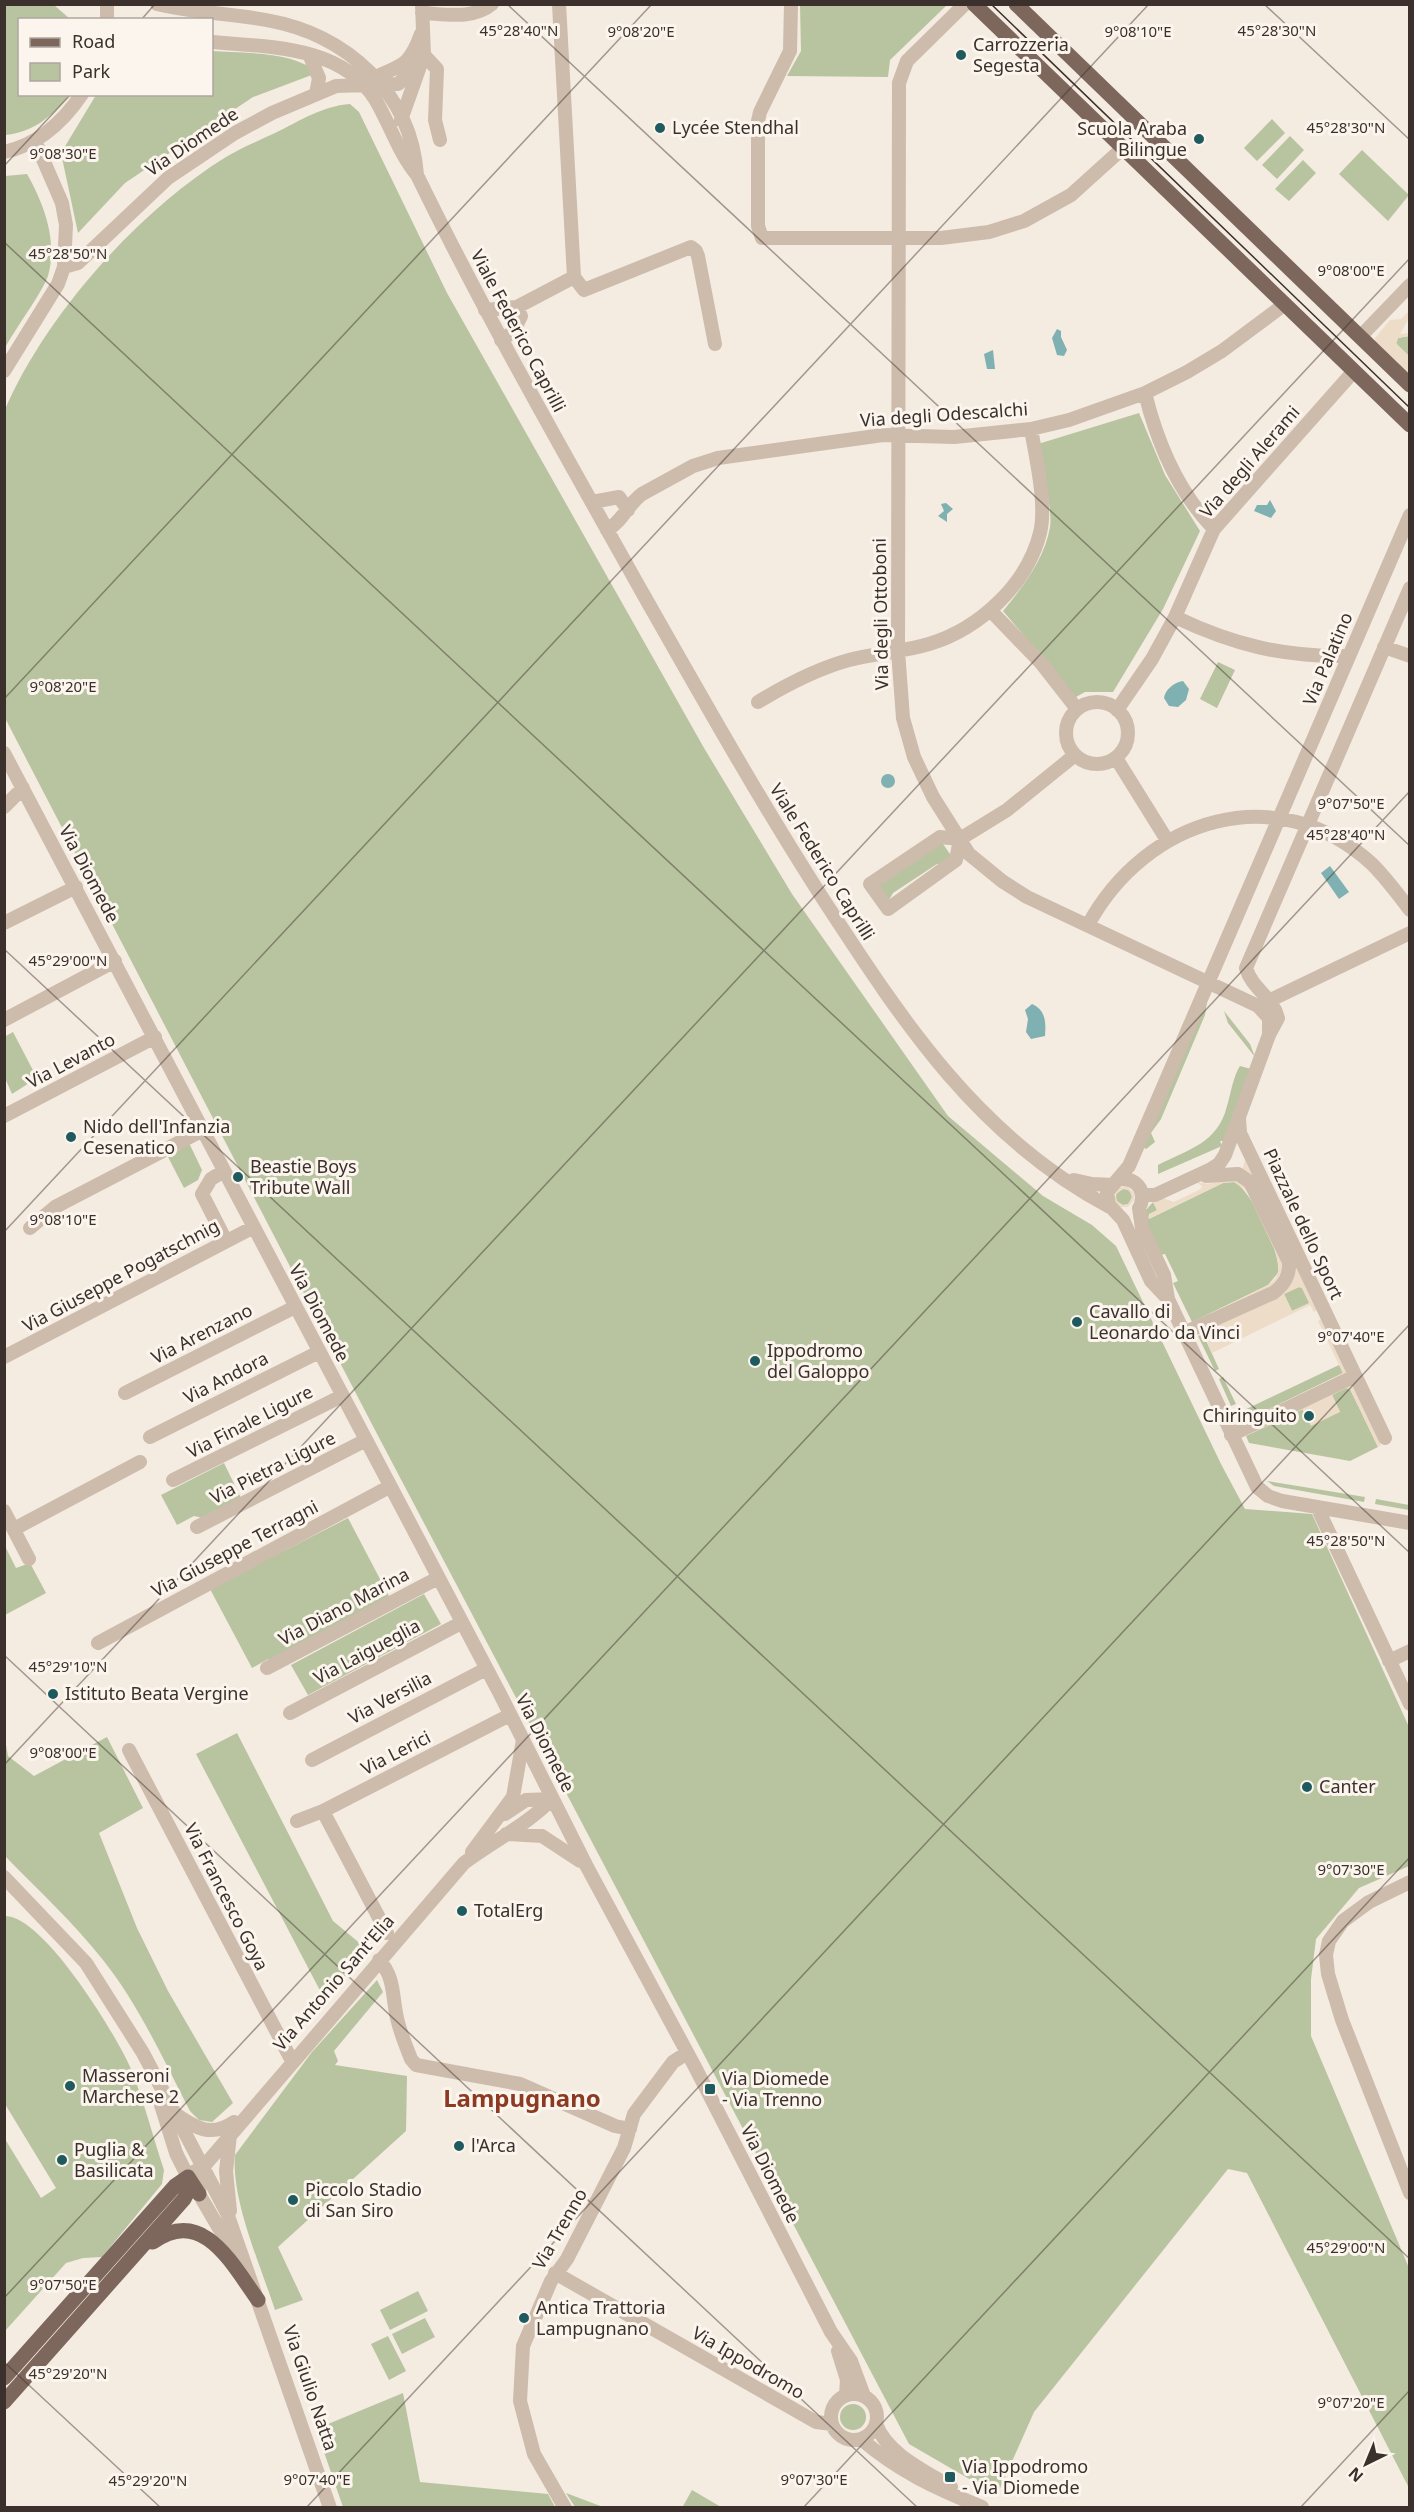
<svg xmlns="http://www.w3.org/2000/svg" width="1414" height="2512" font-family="'Noto Sans',sans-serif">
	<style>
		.green { fill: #b8c4a0 }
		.plaza { fill: #ecdcc8; fill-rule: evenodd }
		.water { fill: #7fb0b2 }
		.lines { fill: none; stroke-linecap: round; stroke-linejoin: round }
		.minor { stroke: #cdbbac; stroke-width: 14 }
		.major { stroke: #7d675c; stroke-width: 15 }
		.tram { stroke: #3b302b; stroke-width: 1.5 }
		.ticks { fill: none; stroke: #3b302b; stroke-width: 1.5; stroke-opacity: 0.45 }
		.poi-dot { fill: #1f5a5e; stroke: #fbf5ee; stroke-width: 2 }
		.labels { text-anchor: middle; stroke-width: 6; stroke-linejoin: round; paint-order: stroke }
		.poi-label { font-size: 18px; fill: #3b302b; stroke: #fbf5ee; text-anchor: start }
		.street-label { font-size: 18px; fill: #3b302b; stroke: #fbf5ee }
		.district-label { font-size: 24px; font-weight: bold; fill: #8c3b22; stroke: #fbf5ee }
		.ticks-label { font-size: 15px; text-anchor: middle; fill: #3b302b; stroke: #fbf5ee; stroke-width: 6; stroke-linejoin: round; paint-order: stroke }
	</style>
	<rect width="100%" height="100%" fill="#f4ebe1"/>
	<path class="green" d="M5,4l49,1 16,14 -50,1v74l49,1c-16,21 -37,38 -64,40z
		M800,5v-1l147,1 -57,55 -2,17 -101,-1 14,-25z
		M212,51c28,2 84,0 105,22l-64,24 -128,86 -47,50 -17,-80 35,-58 116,-1z
		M350,104l9,8 88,181 257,455 88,146 156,222 95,80 49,29 24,21 105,218 24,45 67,5 97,213v139l-50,22 -43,51 -5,40v57l98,232v220l-162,-315 -19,-4 -194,243 -37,83 -88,-51 -534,-1014 -370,-712 -1,-306c40,-95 134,-201 222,-255 15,-9 32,-16 49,-24 25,-12 47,-27 75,-29z
		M1272,119l13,14 -28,28 -13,-13z
		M1290,136l14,14 -27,29 -15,-14z
		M1362,150l47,45 -21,26 -49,-47z
		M1303,160l13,13 -27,28 -14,-12z
		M27,174c17,30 31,67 21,102 -6,17 -33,53 -43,72v-172z
		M1409,336v20l-13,-12 2,-6z
		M1139,413l26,62 35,56 -37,78 -50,83h-28l-9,5 -73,-86c20,-24 42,-53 47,-84 3,-18 -9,-63 -12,-83z
		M1218,662l17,8 -18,38 -17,-9z
		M941,841l11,16 -9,8 -6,-1 -44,29 -4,7 -14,-17z
		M1207,1002l-2,13 -44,104 -10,14 4,9 -9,7 -3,-2z
		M1224,1011l26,33 5,13 -27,-34z
		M13,1032l24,46 -25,16 -7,-16 -1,-41z
		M1240,1066l11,3 -26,72h-5l2,5 -64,28v-9c31,-16 60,-22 69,-59 4,-13 6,-29 13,-40z
		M189,1143l13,27 -4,10 -14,8 -17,-33z
		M1234,1182c17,7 48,73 44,91l-10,12 -76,37 -19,-39 5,-2 -13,-27 -5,1 -14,-30 -1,-14 8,-9 4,8 -8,9 74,-36z
		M1116 1197a8 8 0 1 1 16 0a8 8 0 1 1-16 0Z
		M1299,1287l3,1 8,15 -18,8 -8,-17z
		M1203,1334l16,35 -4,2 -17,-35z
		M1339,1365l4,8 -103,50 -4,-9z
		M1223,1377l13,27 -5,2 -12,-27z
		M1346,1388l4,1 28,58 -28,14 -101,-18 -3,-7 57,-27 37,3 -8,-17z
		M224,1463l17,35 -38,20 -9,-2 -17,9 -16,-30z
		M1267,1481l98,16 -1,5 -90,-16z
		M1376,1499l33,6v5l-34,-6z
		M348,1518l43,82 -121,63 -2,-4 -16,9 -42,-79z
		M4,1544l12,24 14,-5 16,30 -41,22z
		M424,1594l17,30 -133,71 -17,-30z
		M237,1733l96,188 35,29 -43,50 -129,-246z
		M107,1737l36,71 -44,25 38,95 31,63 65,112 -21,19 -13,-2 -9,-9c-27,-52 -51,-106 -87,-151 -30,-38 -65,-70 -98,-104v-117l3,17 26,20z
		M4,1916c39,-2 113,120 127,153 13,32 22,68 33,101l-2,14 -60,73 -19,1 -17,5 -61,68v-192l36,59 15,-10 -51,-84z
		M377,1980l6,12 -49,59 4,10 -3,4 72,11 -1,55 -128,116 25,53 -28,10c-14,-43 -44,-111 -40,-155l77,-103z
		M418,2291l10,20 -38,19 -10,-20z
		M425,2318l10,19 -33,17 -10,-20z
		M388,2336l18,35 -17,9 -18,-36z
		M403,2393l17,89 128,12 7,13h-212l-27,-78z
		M840 2417a13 13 0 1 1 26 0a13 13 0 1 1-26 0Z
		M692,2490l29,17 -39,1z
		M566,2493l37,14h-28z"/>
	<path class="plaza" d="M1409,311v7l-9,16 9,-1v3l-11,2 -2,5 13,13v21l-33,-34 -1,-5 15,-18 11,-1z
		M1245,1160l72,150 -3,2 -4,-7 -98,48 -9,-19h-5l93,-52 -49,-112zM1299,1287l3,1 7,15 -17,8 -8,-17z
		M1227,1178l17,5 39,79v6l-4,12 -9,8 -78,35 76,-38 8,-7 3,-10 -3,-15 -29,-62 -13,-9 -11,1 -75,36 1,-5 8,-4 -4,-8 9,-4 12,4 27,-13 1,-3 -6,-4 12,2z
		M1127,1186l7,7v7l-6,7h-7l-6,-3 -2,-9 5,-8zM1123,1189l6,1 3,7 -4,7 -5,1 -6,-4 -2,-6z
		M1321,1319l26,53 -2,4 -105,49 103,-52 -25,-52z
		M1352,1384l29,61 -3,2 -28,-58 -4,-1 -14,7 8,17 -29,14 -9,-17 -56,27z"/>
	<path class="water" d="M1057,329l4,2v6l6,13 -3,6 -7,-1 -5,-17z
		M993,350l2,19h-8l-3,-15z
		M1270,500l6,11 -5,7 -17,-7 3,-6h10z
		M946,503l7,6 -6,5v8l-9,-6 6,-5 -3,-7z
		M1183,681l6,8 -3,11 -8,7 -9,-1 -5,-8c1,-8 10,-16 19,-17z
		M881 781a7 7 0 1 1 14 0a7 7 0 1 1-14 0Z
		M1330,866l19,26 -10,7 -18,-26z
		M1032,1004c14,6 14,19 13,32l-14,3 -5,-7 2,-13 -3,-9z"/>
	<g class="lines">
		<path class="minor" d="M107,4v16
			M157,4c36,9 73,9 109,16 80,14 145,72 151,155
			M559,4l15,273
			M791,4l-1,47 -30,61 -2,9v105l4,12h179l48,-6 35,-11 47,-26 52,-47
			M965,4l-58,57 -8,22 -1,568 5,67 11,39 19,40 36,57 33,27 25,16 231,109 11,12v17
			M422,13c23,1 51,7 70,-9
			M212,42c55,5 129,3 163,57 15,25 23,53 42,76 69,142 148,279 225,417 59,104 118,209 183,310 79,121 153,235 285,305
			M309,54l10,24 -3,16
			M424,55l13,14 -2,51 5,20
			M370,80c30,-16 38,-10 51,-46
			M401,120l23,-65 -2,-51
			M4,152c34,-7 59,-30 78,-58
			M64,267l14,-4 90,-85 67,-45 37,-20 64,-27 62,-2 22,-20
			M574,277l10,13 107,-43 5,4 2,5 17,88
			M485,310l32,-3 57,-30
			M1360,337l50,-52
			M501,340l12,-8 8,-16 -4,-9
			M4,371l54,-87 6,-17 2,-42 -4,-22 -27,-62
			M1145,393c12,49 33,99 69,136
			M592,502l27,-5 9,13
			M607,530c16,-9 21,-26 35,-36l51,-28 25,-8 165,-23 71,2 77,-8 38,-9 76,-27 42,-21 35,-21 63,-47
			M990,610l51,53 36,46
			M1175,617c59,28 108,40 173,39
			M1384,647l26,9
			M758,702c28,-17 58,-33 91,-42 26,-7 54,-8 80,-16 50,-15 98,-59 111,-111 7,-28 -4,-75 -9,-104
			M1066 733a31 31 0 1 1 62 0a31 31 0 1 1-62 0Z
			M1117,710l35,-51 23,-42 39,-88 140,-158
			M4,753l496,941 86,171 109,202 136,265 20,29 13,35
			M1116,758l51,82
			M4,807l19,-19
			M960,839l-4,21 -68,49 -18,-25 70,-47 20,2 47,-29 68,-55
			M4,923l72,-36
			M1088,925c58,-107 189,-148 284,-61 14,14 26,30 38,46
			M1262,1004l148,-71
			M4,1020l111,-59
			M4,1116l151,-79
			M1239,1119l1,14 10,21 135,284
			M224,1171l-13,8 -9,15 24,47
			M1120,1179c16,-1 25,10 21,25
			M1074,1180l18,4 20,1
			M1143,1195h12l56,-26 8,-5 6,-9 44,-120 9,-17c-5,-21 -26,-29 -32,-50l164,-380
			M1139,1208l3,20 22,47 4,24 89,188 11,9 14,5 128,22
			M30,1228l25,-21 148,-77
			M1168,1299l-17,-18 -28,-61 -14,-15 -2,-13 22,-26 281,-651
			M1184,1333l89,-40c11,-8 17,-17 16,-31l-39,-80 -12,-8 -32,2
			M4,1357l250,-130
			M125,1393l170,-86
			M1231,1435l124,-59
			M150,1437l169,-85
			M173,1480l169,-84
			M1317,1507l93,197
			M4,1511l25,48
			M197,1527l169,-87
			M14,1529l126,-67
			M98,1643l291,-156
			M1389,1661l21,-10
			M267,1668l171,-90
			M290,1713l171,-90
			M129,1750l163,311
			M312,1760l174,-91
			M505,1814l21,-14 26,-1
			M325,1815l62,118
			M297,1821l26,-10 187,-96
			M506,1834l36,2 38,25
			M472,1852l41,-55 10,-57
			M4,1877l82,86 57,90 84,160 103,295
			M1410,1882l-41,20 -26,19 -14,20 -3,14 2,19 14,46 68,173
			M379,1960c16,17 13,36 18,58 3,14 9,28 14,41l5,6 104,19 95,42 15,3
			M161,2105l15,48 12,24 7,-6
			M174,2113c21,15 37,25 60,9
			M230,2135l-4,36 4,40
			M199,2172l265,-309c29,-22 63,-38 88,-64
			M200,2183l-1,11 38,65
			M555,2273l261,149 16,2
			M838,2351l9,29 -1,15
			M831 2417a23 23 0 1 1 46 0a23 23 0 1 1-46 0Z
			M876,2424c11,30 49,47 75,63
			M861,2439c37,32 76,50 121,68
			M565,2508l-31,-54 -14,-53 3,-55 28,-65 16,-22 57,-111 10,-34 39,-52 14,-9"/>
		<path class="major" d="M974,4l436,421
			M1016,4l394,381
			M153,2242c50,-36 79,22 105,58
			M4,2378l171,-192 13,-9 11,17
			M4,2402l180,-203 8,-15"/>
		<path class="tram" d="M991,4l419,404"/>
	</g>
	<path class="ticks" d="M507,4l903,842M1264,4l146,136M141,20l14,-16M4,166l67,-72M4,242l1406,1311M4,699l648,-695M4,949l1406,1310M4,1232l1145,-1228M4,1655l914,853M4,1765l1406,-1507M4,2298l1406,-1507M4,2362l157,146M306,2508l1104,-1184M803,2508l607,-651M1300,2508l110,-118"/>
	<g class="poi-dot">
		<circle cx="961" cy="55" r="6"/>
		<circle cx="660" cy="128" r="6"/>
		<circle cx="1199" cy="139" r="6"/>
		<circle cx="71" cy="1137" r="6"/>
		<circle cx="238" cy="1177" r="6"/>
		<circle cx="1077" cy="1322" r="6"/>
		<circle cx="755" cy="1361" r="6"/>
		<circle cx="1309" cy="1416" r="6"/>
		<circle cx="53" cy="1694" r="6"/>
		<circle cx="1307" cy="1787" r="6"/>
		<circle cx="462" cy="1911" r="6"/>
		<circle cx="70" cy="2086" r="6"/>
		<rect x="704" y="2083" width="12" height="12" rx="3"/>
		<circle cx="459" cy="2146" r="6"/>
		<circle cx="62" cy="2160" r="6"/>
		<circle cx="293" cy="2200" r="6"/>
		<circle cx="524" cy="2318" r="6"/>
		<rect x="944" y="2471" width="12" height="12" rx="3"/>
	</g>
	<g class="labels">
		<g class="poi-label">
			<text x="973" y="51">Carrozzeria<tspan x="973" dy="21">Segesta</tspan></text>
			<text x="672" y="134">Lycée Stendhal</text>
			<text x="1187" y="135" text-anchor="end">Scuola Araba<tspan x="1187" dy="21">Bilingue</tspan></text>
			<text x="83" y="1133">Nido dell'Infanzia<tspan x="83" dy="21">Cesenatico</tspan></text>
			<text x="250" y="1173">Beastie Boys<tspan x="250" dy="21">Tribute Wall</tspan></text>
			<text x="1089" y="1318">Cavallo di<tspan x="1089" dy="21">Leonardo da Vinci</tspan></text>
			<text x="767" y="1357">Ippodromo<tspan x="767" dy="21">del Galoppo</tspan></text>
			<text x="1297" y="1422" text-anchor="end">Chiringuito</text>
			<text x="65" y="1700">Istituto Beata Vergine</text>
			<text x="1319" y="1793">Canter</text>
			<text x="474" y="1917">TotalErg</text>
			<text x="82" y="2082">Masseroni<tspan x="82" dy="21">Marchese 2</tspan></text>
			<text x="722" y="2085">Via Diomede<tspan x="722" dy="21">- Via Trenno</tspan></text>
			<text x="471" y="2152">l'Arca</text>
			<text x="74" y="2156">Puglia &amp;<tspan x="74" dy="21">Basilicata</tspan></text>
			<text x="305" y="2196">Piccolo Stadio<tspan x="305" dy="21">di San Siro</tspan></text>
			<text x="536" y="2314">Antica Trattoria<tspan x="536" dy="21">Lampugnano</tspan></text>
			<text x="962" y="2473">Via Ippodromo<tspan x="962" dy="21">- Via Diomede</tspan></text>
		</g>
		<g class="street-label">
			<text transform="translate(192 142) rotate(-34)" y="6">Via Diomede</text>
			<text transform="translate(518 331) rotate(62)" y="6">Viale Federico Caprilli</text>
			<text transform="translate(944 415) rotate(-4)" y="6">Via degli Odescalchi</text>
			<text transform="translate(1250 462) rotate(-49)" y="6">Via degli Alerami</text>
			<text transform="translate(881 614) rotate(-91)" y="6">Via degli Ottoboni</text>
			<text transform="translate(1328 659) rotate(-67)" y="6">Via Palatino</text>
			<text transform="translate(822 862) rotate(58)" y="6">Viale Federico Caprilli</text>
			<text transform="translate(89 874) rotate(62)" y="6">Via Diomede</text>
			<text transform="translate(71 1061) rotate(-28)" y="6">Via Levanto</text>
			<text transform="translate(1303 1224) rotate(65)" y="6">Piazzale dello Sport</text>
			<text transform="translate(121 1276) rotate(-28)" y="6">Via Giuseppe Pogatschnig</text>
			<text transform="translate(319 1313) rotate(62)" y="6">Via Diomede</text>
			<text transform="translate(202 1334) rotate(-27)" y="6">Via Arenzano</text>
			<text transform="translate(226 1378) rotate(-27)" y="6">Via Andora</text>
			<text transform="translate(250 1422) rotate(-27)" y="6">Via Finale Ligure</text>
			<text transform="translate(273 1468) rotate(-27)" y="6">Via Pietra Ligure</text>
			<text transform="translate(235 1549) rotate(-28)" y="6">Via Giuseppe Terragni</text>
			<text transform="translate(344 1607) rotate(-28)" y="6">Via Diano Marina</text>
			<text transform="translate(367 1652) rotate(-28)" y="6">Via Laigueglia</text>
			<text transform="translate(390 1698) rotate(-28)" y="6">Via Versilia</text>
			<text transform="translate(545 1743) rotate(63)" y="6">Via Diomede</text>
			<text transform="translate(396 1753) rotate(-27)" y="6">Via Lerici</text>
			<text transform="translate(226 1897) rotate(63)" y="6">Via Francesco Goya</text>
			<text transform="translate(334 1983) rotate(-49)" y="6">Via Antonio Sant'Elia</text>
			<text transform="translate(770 2174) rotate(63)" y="6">Via Diomede</text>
			<text transform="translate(560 2229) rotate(-60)" y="6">Via Trenno</text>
			<text transform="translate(748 2363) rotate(30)" y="6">Via Ippodromo</text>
			<text transform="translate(310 2388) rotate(71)" y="6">Via Giulio Natta</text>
		</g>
		<g class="district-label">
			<text x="522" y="2107">Lampugnano</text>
		</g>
	</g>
	<g class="ticks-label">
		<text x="1277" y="36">45°28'30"N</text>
		<text x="519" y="36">45°28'40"N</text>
		<text x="641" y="37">9°08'20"E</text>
		<text x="1138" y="37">9°08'10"E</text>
		<text x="1346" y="133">45°28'30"N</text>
		<text x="63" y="159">9°08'30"E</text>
		<text x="68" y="259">45°28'50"N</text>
		<text x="1351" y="276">9°08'00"E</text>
		<text x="63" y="692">9°08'20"E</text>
		<text x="1351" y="809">9°07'50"E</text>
		<text x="1346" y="840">45°28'40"N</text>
		<text x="68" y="966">45°29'00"N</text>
		<text x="63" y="1225">9°08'10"E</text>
		<text x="1351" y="1342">9°07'40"E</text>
		<text x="1346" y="1546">45°28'50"N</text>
		<text x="68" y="1672">45°29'10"N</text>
		<text x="63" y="1758">9°08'00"E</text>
		<text x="1351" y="1875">9°07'30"E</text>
		<text x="1346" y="2253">45°29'00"N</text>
		<text x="63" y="2290">9°07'50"E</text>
		<text x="68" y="2379">45°29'20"N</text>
		<text x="1351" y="2408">9°07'20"E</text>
		<text x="317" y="2485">9°07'40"E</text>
		<text x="814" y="2485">9°07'30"E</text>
		<text x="148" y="2486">45°29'20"N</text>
	</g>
	<rect width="1414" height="2512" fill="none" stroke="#3b302b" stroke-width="12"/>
	<rect x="18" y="18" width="195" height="78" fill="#fbf5ee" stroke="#aea6a0" stroke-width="1.5"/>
	<rect x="30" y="38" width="30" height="9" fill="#7d675c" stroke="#aea6a0" stroke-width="1.5"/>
	<text x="72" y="48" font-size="18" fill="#3b302b">Road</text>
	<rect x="30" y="63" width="30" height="18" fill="#b8c4a0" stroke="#aea6a0" stroke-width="1.5"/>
	<text x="72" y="78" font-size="18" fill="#3b302b">Park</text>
	<g transform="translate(1366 2464) rotate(223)" stroke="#fbf5ee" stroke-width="4.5" paint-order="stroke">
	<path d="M0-4.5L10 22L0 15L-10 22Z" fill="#3b302b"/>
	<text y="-9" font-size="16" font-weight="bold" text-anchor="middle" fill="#3b302b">N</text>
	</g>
</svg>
